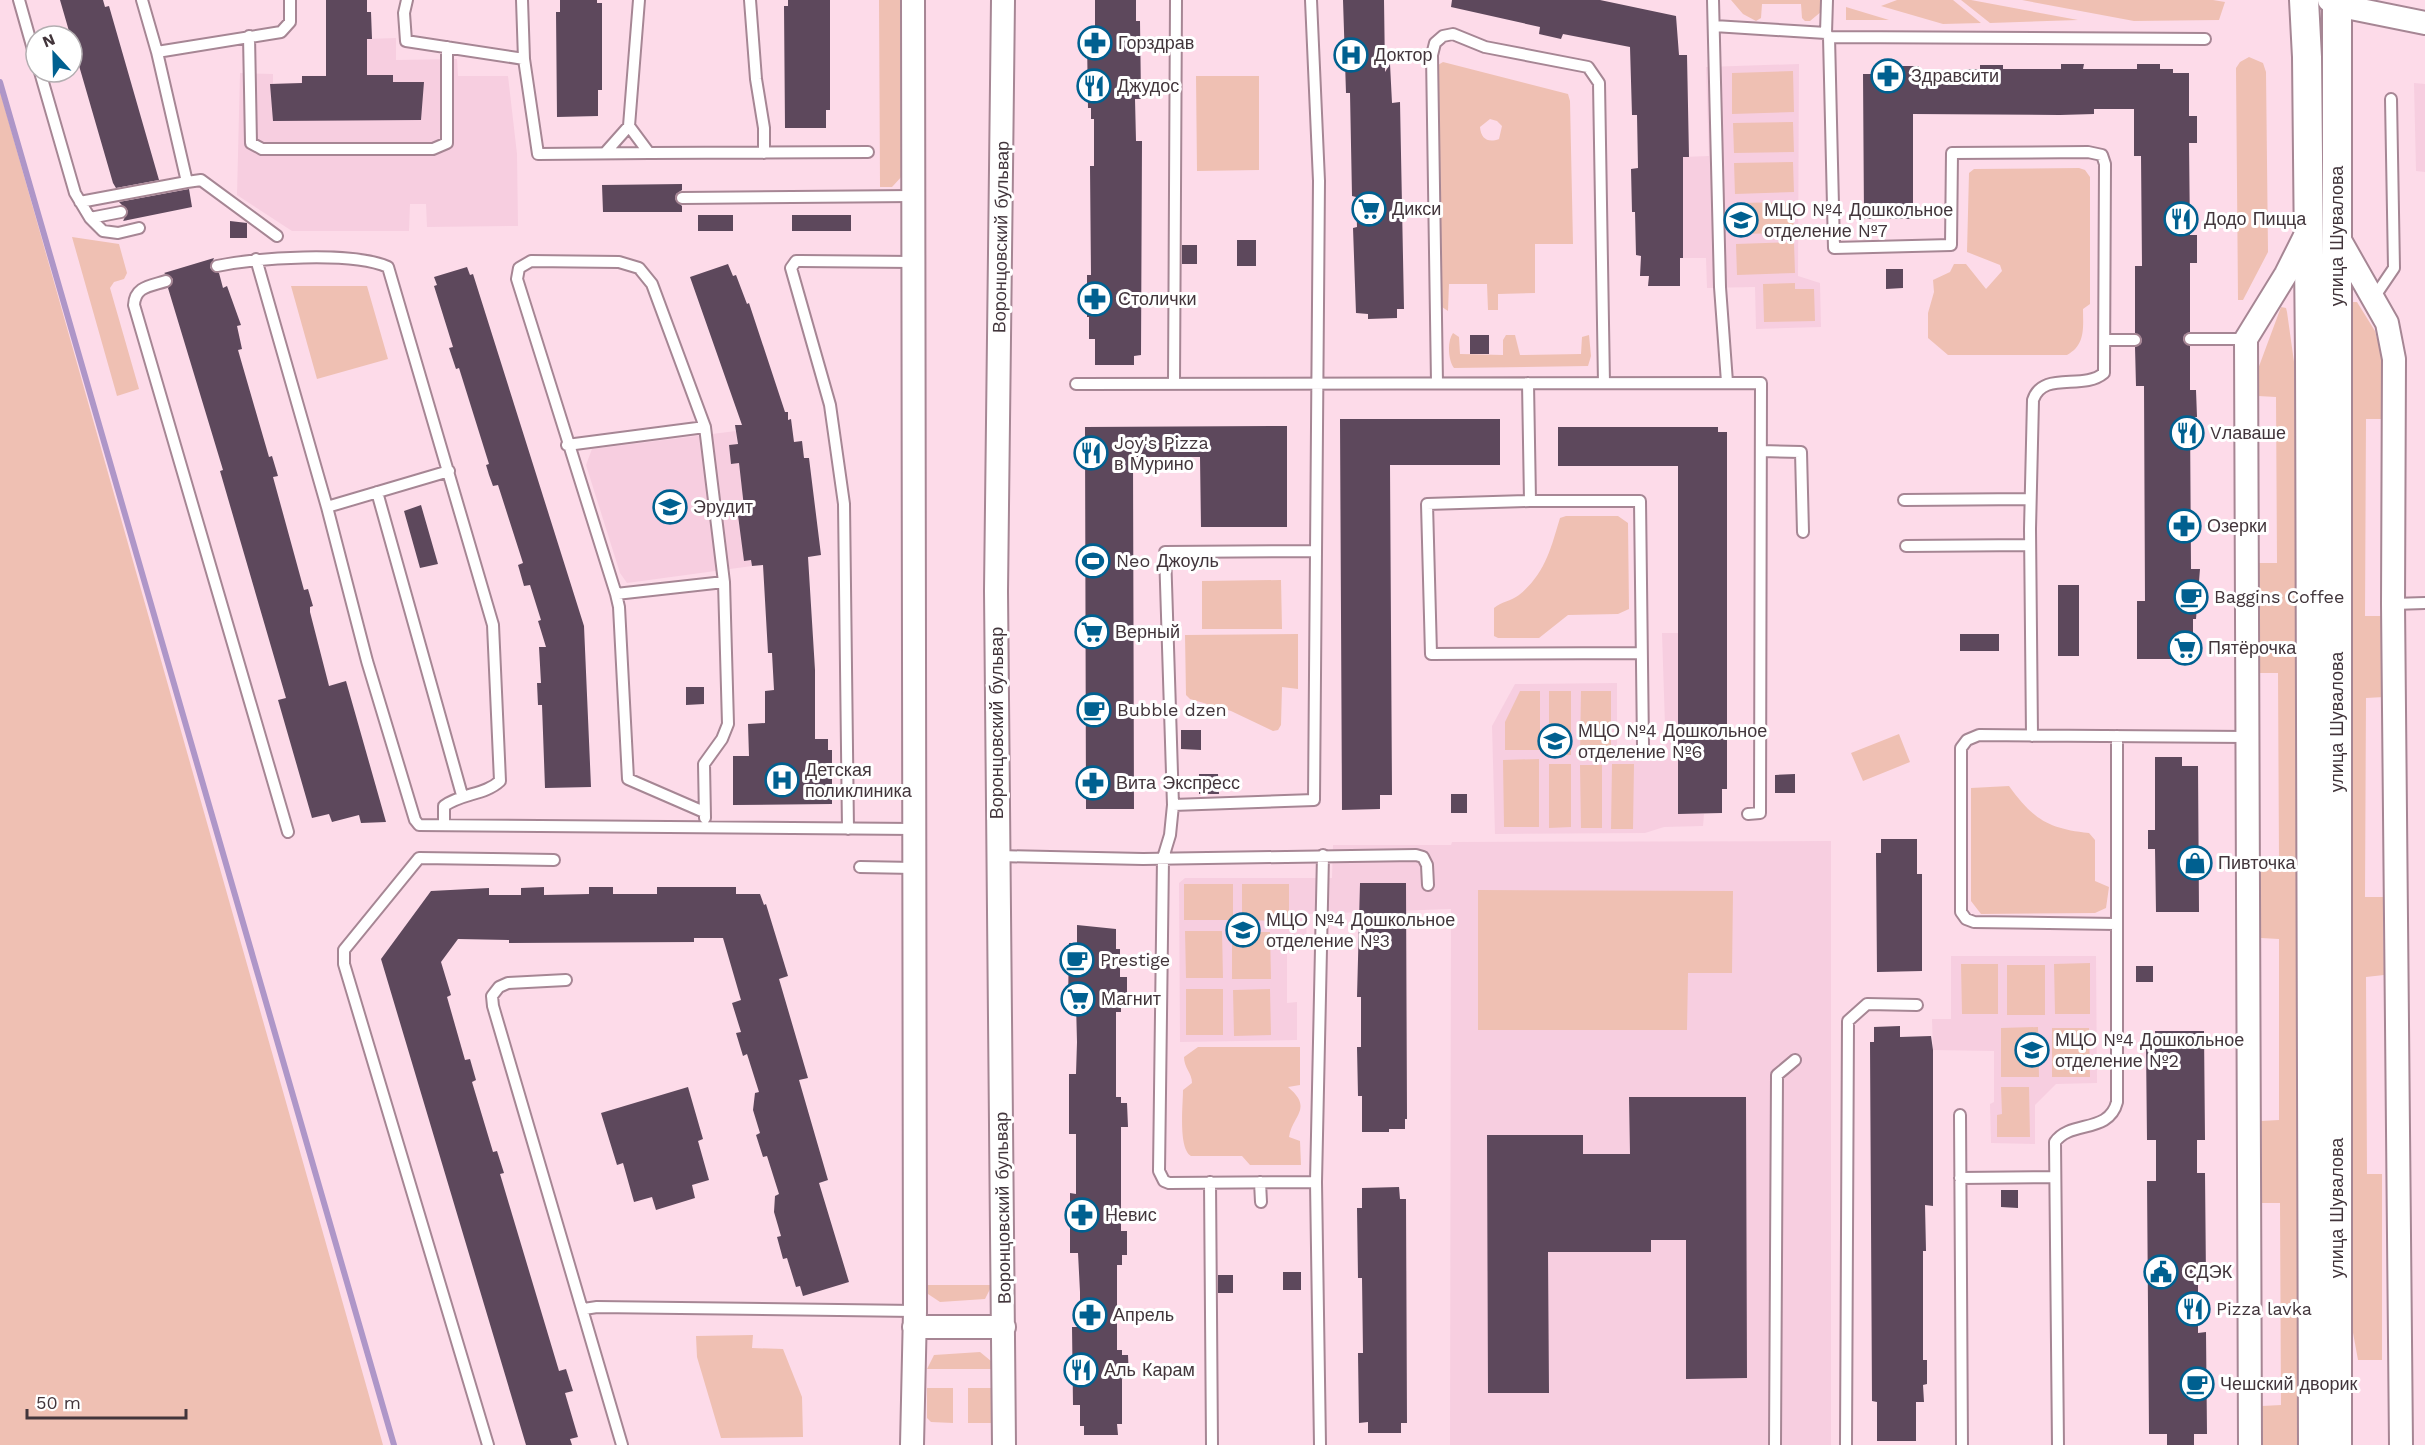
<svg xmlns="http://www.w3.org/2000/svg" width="2425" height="1445" font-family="'Work Sans',sans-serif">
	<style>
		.built { fill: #f7cee0 }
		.green { fill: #efc0b3; fill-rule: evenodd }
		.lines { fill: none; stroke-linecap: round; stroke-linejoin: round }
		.stream { stroke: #ae96c8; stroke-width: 6 }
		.building { fill: #5d485c }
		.service-casing { stroke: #a68694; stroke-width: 14 }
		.minor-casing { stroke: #a68694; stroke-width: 26 }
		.tertiary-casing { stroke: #a68694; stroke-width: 32 }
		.service { stroke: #fff; stroke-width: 10 }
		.minor { stroke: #fff; stroke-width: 22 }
		.tertiary { stroke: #fff; stroke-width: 28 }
		.labels { text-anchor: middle; stroke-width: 6; stroke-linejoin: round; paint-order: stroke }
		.poi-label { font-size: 18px; fill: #42353b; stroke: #fff; text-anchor: start }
		.street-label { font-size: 18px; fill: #42353b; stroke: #fff }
	</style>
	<rect width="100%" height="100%" fill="#fddbe9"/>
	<path class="built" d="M396,38v22l61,-1 1,17h50l9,78 1,72 -91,1 -1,-23h-16l-1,27h-117l-55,-36 3,-122 33,1v10l28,-1 1,-7 65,-1v-36z
		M1799,64l-1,212 22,7 1,44 -65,2 -1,-42 -48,1 -1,-30h-23l-1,-101 27,-1 -3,-89z
		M2414,83l11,1v88l-9,-1z
		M736,431l1,13 -8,1 2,19 8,-1 5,44 -7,1 2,18 10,17 -7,1 2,16h7l1,6 -125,17 -7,-10 -34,-108 6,-16z
		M1662,633h16l1,181h25l-1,12 -39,1 -19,6 -150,1 -3,-108 23,-42 102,-1v75l49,-2z
		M1831,841v604h-381l1,-536 -144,5 -1,32h-19v57l10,-1v38l-117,2 -1,-159 6,-5h147l1,-33h118l1,-3z
		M1951,956h145l1,127 -41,1 -21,21v39l-44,-1 -1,-39 4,-2v-51l-61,-1 -1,-31h19z"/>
	<path class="green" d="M879,0h25v174l-12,13h-12z
		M1731,0h91v11l-12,10h-5l-3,-3 -1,-14h-39l-1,14 -5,3 -13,-7z
		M1897,0h56l28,23 -38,1 -62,-18z
		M1961,0h10l107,20 -88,3z
		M2022,0h191l12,2 -6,18 -85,1z
		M1846,7l43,13h-43z
		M2249,57l14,6 3,9 2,180 -25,48h-5l-2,-232 4,-6z
		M1443,62l125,32 2,7 3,143h-38v49l-37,1v16h-10l-1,-26h-38l-1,27 -6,-4 -4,-242zM1490,119l7,2 5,5 -3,13c-11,4 -18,0 -19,-12z
		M1793,71l1,41 -62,2v-41z
		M1196,76h63v94l-62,1z
		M0,91l383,1354h-383z
		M1793,122l1,30 -60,1 -1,-30z
		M1793,162l1,30 -59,2 -1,-31z
		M2079,168l6,2 5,7v127l-7,5c0,18 3,36 -16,46h-119l-20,-17v-25l6,-21 -1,-12 17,-8 4,-8h12l20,25 16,-18 -2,-6 -33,-13 2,-79 5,-4z
		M1793,202l1,31 -58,1 -1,-31z
		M72,237l47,7 8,29 -3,6 -10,3 -4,6 29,101 -22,7z
		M1794,242l1,31 -58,2 -1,-31z
		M1795,283v6h19l1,32 -51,1 -1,-38z
		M291,286h76l21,73 -71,20z
		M2353,302h4l18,29 6,22 2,66h-17l-1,197h18l1,81 -18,1 -1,199h18l1,78 -18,2 1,197h15v186h-24l-11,-60 1,-919z
		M2281,307l5,1 1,4 8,57 3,1076h-35l-1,-39 19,-1 -1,-202h-18l-1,-82 18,-1v-181l-18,-1 -1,-78 19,-1 -1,-186h-19v-110h18l-1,-166 -18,-1v-27z
		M1453,333l6,4 1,17 43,1v-15l3,-5h9l5,20 61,-1 1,-17 7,-2 2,21 -3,10 -134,2c-6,-8 -7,-27 -1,-35z
		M1566,516h52l10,7 1,86 -11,5 -50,1 -29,23h-41l-4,-2v-28c7,-6 17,-7 25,-13 26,-21 32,-47 41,-77z
		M1281,580l1,49h-80v-48z
		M1298,634v55l-16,-2 -1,38 -3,5 -5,1 -42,-20 -41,-12 -4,-4 -1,-60z
		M1520,691h20v59h-35v-28z
		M1549,691h22v64h-22z
		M1581,691h30v64h-31z
		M1899,734l11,28 -47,19 -12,-28z
		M1539,759v68h-35l-1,-67z
		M1549,764h22v63l-22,1z
		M1612,764h22l-1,65h-22z
		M1580,765h22v63h-21z
		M2009,786c24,33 39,43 80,47l6,7v41l14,6 -3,21 -11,5 -114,1 -10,-13v-113z
		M1184,884h49v36h-49z
		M1242,884h47v37l-47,-1z
		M1478,890l255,1 -1,82h-44l-1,57h-209z
		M1185,931h37l1,47h-37z
		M1232,932h38l1,47h-39z
		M2090,963v51h-35l-1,-50z
		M1961,964h37v50h-36z
		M2007,965h38v50h-38z
		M1186,989h37v46h-37z
		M1270,989l1,46 -37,1 -1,-46z
		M2038,1027l1,50h-38v-49z
		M2052,1028h37l1,49h-38z
		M1198,1047h102v38l-12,2c26,22 4,28 1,50l11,4 1,24h-51l-8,-9h-51c-13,-8 -8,-50 -8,-66l9,-7c0,-10 -8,-15 -8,-26z
		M2001,1087h28l1,50h-33v-22l5,-1z
		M927,1285h65l-7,14 -45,3 -12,-8z
		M753,1335l-1,13 31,1 19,48 1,40 -82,1 -24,-81 -1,-21z
		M980,1352l11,9 2,8h-66l7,-14z
		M927,1388h26v35l-22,-1 -4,-4z
		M968,1388h25v35h-25z"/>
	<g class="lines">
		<path class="stream" d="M0,82l394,1363"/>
	</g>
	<path class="building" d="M60,0h43l2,7 4,-1 50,174 -43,8 -3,-5z
		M326,0h41v12h4l1,27h-5v36h26v7h31l-3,38 -148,1 -3,-37 32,-1v-7h24z
		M560,0h37v3h5v87h-4v26l-41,1 -1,-105h4z
		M788,0h42v110h-4v18h-41l-1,-122h4z
		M1095,0h41v21h4l1,78h-6l1,42h6l-1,214 -7,1v9h-39v-26h-6v-22h-2v-42h4l-1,-109h4v-47h-3v-11h-3l-1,-69h4v-11h4z
		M1343,0h41l1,72 5,-8 2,39 8,-1 4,207h-7v9l-29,1v-5l-12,-1 -3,-85 4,-1 -1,-30 -4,-1 -2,-103h-4z
		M1452,0h148l76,16 3,39h8l2,102h-6v101h-3v28h-32l1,-10h-9l1,-20 -5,-1 -1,-43h-3l-1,-43 7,-1 -1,-53h-5l-2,-68 -67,-13 -2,5 -22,-5 1,-7 -89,-20z
		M2061,64h23l-1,5h54v-5h23v5h13v4h16v43h8v27h-8l1,92h7v28h-7v69l-6,3 -1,5 7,6v44h6l1,27h-7l1,152h9l-4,50h-3v40h-56v-58h8l-1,-215h-8l-1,-39 6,-3 1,-5 -7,-6v-67h7l-1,-110h-7v-47h-40v5l-34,1 -147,-1v105h-49l-1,-145h19v-4h14v-4h23v4h13v4l34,-1v-4h14v-4h23v4h58z
		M682,184v6l-6,4 -1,5 7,7v6h-79l-1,-27z
		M189,189l3,18 -69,14 5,-10 -9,-9z
		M698,215h35v16h-35z
		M792,215h59v16h-59z
		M230,221l17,2v15h-17z
		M1237,240h19v26h-19z
		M1182,245h15v19h-15z
		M214,258l-4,10 9,5 4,15 4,-2 14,39 -4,1 5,23 -4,1 31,107 3,-1 6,20 -5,1 31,113 4,-1 5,17 -3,1v5l19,74 17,-5 40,141 -25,1 -2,-8 -27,7 -3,-8 -17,4 -34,-118 8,-2 -66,-227 3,-1 -55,-182 5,-9 -9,-6z
		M728,264l5,12 3,-1 11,29 2,-1 36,109h3v8l3,-1 3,23 8,-1 2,17h5l12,97 -13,2 7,113v69h13v11h4v54l-99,1v-49h16l-1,-32 17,-1v-32l9,-1 -2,-37h-4l-5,-88 -11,1 -1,-6 -7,1 -7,-53 7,-1 -5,-44 -8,1 -2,-19 9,-1 -3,-19h7l-52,-148z
		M467,267l3,8 3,-1 111,352 7,161 -46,1 -3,-83h-4l-1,-22h4l-2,-36h7l-8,-26 3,-1 -11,-35 -6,1 -6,-21 5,-2 -25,-78 -5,1 -4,-11 -3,-10 3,-1 -30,-96 -3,1 -7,-21 4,-1 -19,-61 3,-1 -3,-8z
		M1886,269h17v19l-17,1z
		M1470,335h19v19h-19z
		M1340,419h160v46h-110l2,330h-12v14l-38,1z
		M1287,426v101h-86l-1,-70h-67l1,352h-48l-1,-382z
		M1558,427h160v5h9v357h-5v24l-44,1v-348h-120z
		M421,505l17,59 -18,4 -16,-57z
		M2058,585h21v71h-21z
		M1960,634h39v17h-39z
		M686,687h18v17l-18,1z
		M1181,730h20v20l-20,-1z
		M2155,757h27v9h16l1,146h-43l-1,-63h-7v-19h7z
		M1199,774h19l1,20h-20z
		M1795,774v19h-20v-18z
		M1451,794h16v19h-16z
		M1881,839h36v35h5v97l-45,1 -1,-119h5z
		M1360,883h46l1,236h-2v10h-16v3h-27v-36h-4l-1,-49h4v-50h-4z
		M544,887v8l45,-1v-7h24v7h44v-7h79v7h24l4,11 2,-1 22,72 -9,3 29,99 -9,2 29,100 -9,3 30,99 -46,14 -3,-10 -4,1 -9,-29 -4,1 -6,-22 4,-1 -7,-24 1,-16 4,-2 -12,-38 -4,1 -7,-22 4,-2 -7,-23 2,-17 4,-1 -12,-38 -4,2 -7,-23 5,-1 -9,-29 9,-3 -18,-62h-29v4l-185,1v-3l-51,-1 -17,23 10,33 -4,2 18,63 5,-1 6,21 -4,2 21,70 4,-1 7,22 -4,1 59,197 7,-2 7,22 -8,2 13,44 -8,2 2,6h-46l-145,-486 50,-68 58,-3v7h32v-7z
		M1077,925l39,4v20h4v28h7v23l-6,1v11h-5v85h5v6h6l1,24h-7v104h6v24h-5v10h-5v85h5v5h6l1,24h-7v45h-5l1,11h-34v-9h-4v-21h-7l-1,-78h8v-35l-2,-39h-8v-60l6,1v-60h-7v-60h7l1,-32 -1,-39h-8l1,-60h8z
		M2136,966h17v16h-17z
		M1900,1026v11l31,-1 2,14v156l-8,-1 1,46h-3v109h4v24l-4,1 1,17h-8v39h-39v-39l-5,-1 -2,-359h4v-15z
		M2155,1031h49l1,109h-8v33h8l1,107 -8,-1v54l8,-1 1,102h-13v11h-27v-11h-18l-2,-253h9v-41h-9l-1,-94h10z
		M688,1087l15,52 -5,2 11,39 -17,5 3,13 -39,12 -4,-13 -18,5 -11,-39 -6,2 -16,-52z
		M1629,1097h117l1,281 -61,1v-139h-35v12h-103l1,141h-61l-1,-258h96v19h47z
		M1399,1187l1,12h6l1,224h-6v10h-33v-11l-9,1 -1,-70h5l-1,-75h-4l-1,-70h5v-20z
		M2001,1190h17v18l-17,-1z
		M1283,1272h18v18h-18z
		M1218,1275h15v18h-15z"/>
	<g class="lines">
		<g class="service-casing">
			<path id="service" d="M19,0l17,60
				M142,0l15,52 30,130 14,-2 76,56
				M407,0l-3,13 2,28 118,18 14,95 111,-1
				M522,0l2,59
				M639,0l-10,126 20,27 219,-1
				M750,0l6,79 8,49v25
				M1713,0l7,287 7,95
				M1827,0l-1,33 3,4 5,211 117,-3 1,-92 136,-1 14,3 3,9 -1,209c-21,18 -61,-3 -71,27l-3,129 2,207
				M1714,26l112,7
				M249,36l2,107 11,6h171l14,-6v-96
				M1829,37l376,2
				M157,52l124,-20 9,-10v-22
				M40,72l35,121 15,25 13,13 15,2 21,-5
				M605,153l24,-27
				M682,198l231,-2
				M80,202l107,-20
				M90,218l31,-6
				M256,259l71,248 40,154 48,159 4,5 495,4
				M217,266c40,-8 134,-15 171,1l105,358 7,156c-15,14 -38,12 -56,25v19
				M166,281c-15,5 -31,5 -32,24l154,527
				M2373,299l21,-31 -3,-169
				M2190,339h56
				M2105,340h30
				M1437,383l-5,-328 3,-12 8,-7 10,-2 32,13 103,20 11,16 5,300
				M1528,383l2,118 -103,3 4,150 210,-1
				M1076,384l685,-1 -1,430 -12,1
				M1174,384l2,-384
				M567,445l138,-18 19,155 -108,12 -99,-315 2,-11 12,-7 88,1 20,6 13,16 53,143
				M1761,451l40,1 2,80
				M377,492l85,303
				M1904,500l126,-1
				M1530,501h110l3,244
				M327,507l122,-36
				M1906,546l124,-1
				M1316,551l-151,1 8,253 -3,30 -7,23 -4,313 5,10 5,2 147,-1
				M616,594l3,13 9,172 76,33
				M2393,604l32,-1
				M1173,805l141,-5 5,-619 -8,-181
				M705,818l-1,-54 18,-25 6,-15 -4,-142
				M848,829l-4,-325 -14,-99 -39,-137 5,-7h4l113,1
				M998,856l145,3 273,-4 7,2 4,8 1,20
				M860,867l54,1
				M2116,924l-142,-2 -8,-3 -5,-7v-164l6,-8 12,-5 268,2
				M566,980l-58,3 -9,4 -7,9 1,10 129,439
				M1960,1115l2,330
				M1960,1178l95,-1
				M1210,1182l2,263
				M1260,1182l1,20
				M584,1309l13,-2 318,4
				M488,1445l-144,-481v-14l75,-92 135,2
				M1320,1445l-4,-263 7,-327
				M1775,1445l2,-370 18,-15
				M1846,1445l2,-424 19,-17 50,1
				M2058,1445l-3,-303c15,-22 54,-8 62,-40v-366"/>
		</g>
		<g class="minor-casing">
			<path id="minor" d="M1003,0l-7,591 8,854
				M2329,0l7,5 89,18
				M2337,235l50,88 7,36 -1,245 8,841
				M914,1327h90
				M912,1445l3,-134 -2,-1311
				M2250,1445l-4,-1106 40,-65 22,-44"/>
		</g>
		<g class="tertiary-casing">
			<path id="tertiary" d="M2304,0l3,57 3,298 3,1090
				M2337,0v1445"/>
		</g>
		<use href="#service" class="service"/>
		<use href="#minor" class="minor"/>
		<use href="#tertiary" class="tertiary"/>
	</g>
	<defs>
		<g id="pharmacy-ring" transform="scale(1.725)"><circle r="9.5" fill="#fff" stroke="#006090" stroke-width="1.5"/><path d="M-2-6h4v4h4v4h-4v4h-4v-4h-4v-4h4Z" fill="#006090"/></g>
		<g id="hospital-ring" transform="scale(1.725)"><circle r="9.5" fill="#fff" stroke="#006090" stroke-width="1.5"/><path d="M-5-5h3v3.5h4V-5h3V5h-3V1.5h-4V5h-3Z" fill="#006090"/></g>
		<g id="restaurant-ring" transform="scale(1.725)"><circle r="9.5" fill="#fff" stroke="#006090" stroke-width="1.5"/><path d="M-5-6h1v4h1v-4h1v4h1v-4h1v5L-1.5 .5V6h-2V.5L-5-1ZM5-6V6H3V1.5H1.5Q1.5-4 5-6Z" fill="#006090"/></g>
		<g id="supermarket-ring" transform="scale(1.725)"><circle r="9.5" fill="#fff" stroke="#006090" stroke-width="1.5"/><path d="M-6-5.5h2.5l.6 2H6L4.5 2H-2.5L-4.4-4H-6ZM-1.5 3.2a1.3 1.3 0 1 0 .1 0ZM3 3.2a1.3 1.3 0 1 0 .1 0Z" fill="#006090"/></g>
		<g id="school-ring" transform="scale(1.725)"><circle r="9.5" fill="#fff" stroke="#006090" stroke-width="1.5"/><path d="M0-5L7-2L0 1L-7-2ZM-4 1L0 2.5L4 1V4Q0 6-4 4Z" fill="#006090"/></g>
		<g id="stadium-ring" transform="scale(1.725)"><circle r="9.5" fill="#fff" stroke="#006090" stroke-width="1.5"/><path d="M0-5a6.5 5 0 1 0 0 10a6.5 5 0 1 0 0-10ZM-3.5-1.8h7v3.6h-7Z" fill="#006090"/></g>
		<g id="cafe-ring" transform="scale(1.725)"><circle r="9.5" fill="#fff" stroke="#006090" stroke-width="1.5"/><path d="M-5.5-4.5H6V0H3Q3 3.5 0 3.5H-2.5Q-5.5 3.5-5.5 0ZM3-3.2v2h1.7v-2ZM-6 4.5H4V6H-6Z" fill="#006090"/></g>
		<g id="shop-ring" transform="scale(1.725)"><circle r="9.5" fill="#fff" stroke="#006090" stroke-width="1.5"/><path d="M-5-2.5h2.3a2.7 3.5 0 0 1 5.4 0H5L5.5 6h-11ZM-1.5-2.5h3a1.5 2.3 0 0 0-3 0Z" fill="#006090"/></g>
		<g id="civic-ring" transform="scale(1.725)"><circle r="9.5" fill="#fff" stroke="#006090" stroke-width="1.5"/><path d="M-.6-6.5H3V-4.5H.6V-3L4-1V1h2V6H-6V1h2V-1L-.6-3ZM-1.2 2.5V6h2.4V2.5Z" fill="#006090"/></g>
	</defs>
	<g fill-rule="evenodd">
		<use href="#pharmacy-ring" x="1095" y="43"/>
		<use href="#hospital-ring" x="1351" y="55"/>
		<use href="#pharmacy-ring" x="1888" y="76"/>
		<use href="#restaurant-ring" x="1094" y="86"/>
		<use href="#supermarket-ring" x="1369" y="209"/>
		<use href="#restaurant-ring" x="2181" y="219"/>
		<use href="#school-ring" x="1741" y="220"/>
		<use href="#pharmacy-ring" x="1095" y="299"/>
		<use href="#restaurant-ring" x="2187" y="433"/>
		<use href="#restaurant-ring" x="1091" y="453"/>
		<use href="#school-ring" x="670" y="507"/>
		<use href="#pharmacy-ring" x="2184" y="526"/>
		<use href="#stadium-ring" x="1093" y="561"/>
		<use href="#cafe-ring" x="2191" y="597"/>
		<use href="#supermarket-ring" x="1092" y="632"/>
		<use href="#supermarket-ring" x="2185" y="648"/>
		<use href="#cafe-ring" x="1094" y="710"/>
		<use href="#school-ring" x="1555" y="741"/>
		<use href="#hospital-ring" x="782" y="780"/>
		<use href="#pharmacy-ring" x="1093" y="783"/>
		<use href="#shop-ring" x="2195" y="863"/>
		<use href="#school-ring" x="1243" y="930"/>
		<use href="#cafe-ring" x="1077" y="960"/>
		<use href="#supermarket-ring" x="1078" y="999"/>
		<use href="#school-ring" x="2032" y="1050"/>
		<use href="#pharmacy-ring" x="1082" y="1215"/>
		<use href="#civic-ring" x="2161" y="1272"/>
		<use href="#restaurant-ring" x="2193" y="1309"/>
		<use href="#pharmacy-ring" x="1090" y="1315"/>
		<use href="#restaurant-ring" x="1081" y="1370"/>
		<use href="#cafe-ring" x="2197" y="1384"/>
	</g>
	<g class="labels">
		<g class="poi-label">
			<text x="1118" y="49">Горздрав</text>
			<text x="1374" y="61">Доктор</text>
			<text x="1911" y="82">Здравсити</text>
			<text x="1117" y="92">Джудос</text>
			<text x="1392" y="215">Дикси</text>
			<text x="1764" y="216">МЦО №4 Дошкольное<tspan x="1764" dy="21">отделение №7</tspan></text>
			<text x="2204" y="225">Додо Пицца</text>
			<text x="1118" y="305">Столички</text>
			<text x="2210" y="439">Vлаваше</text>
			<text x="1114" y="449">Joy's Pizza<tspan x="1114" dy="21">в Мурино</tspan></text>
			<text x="693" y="513">Эрудит</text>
			<text x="2207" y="532">Озерки</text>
			<text x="1116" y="567">Neo Джоуль</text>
			<text x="2214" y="603">Baggins Coffee</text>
			<text x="1115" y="638">Верный</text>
			<text x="2208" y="654">Пятёрочка</text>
			<text x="1117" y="716">Bubble dzen</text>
			<text x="1578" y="737">МЦО №4 Дошкольное<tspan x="1578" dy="21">отделение №6</tspan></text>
			<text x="805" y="776">Детская<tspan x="805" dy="21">поликлиника</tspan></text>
			<text x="1116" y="789">Вита Экспресс</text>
			<text x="2218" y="869">Пивточка</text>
			<text x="1266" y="926">МЦО №4 Дошкольное<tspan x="1266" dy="21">отделение №3</tspan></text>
			<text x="1100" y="966">Prestige</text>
			<text x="1101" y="1005">Магнит</text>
			<text x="2055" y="1046">МЦО №4 Дошкольное<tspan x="2055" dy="21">отделение №2</tspan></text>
			<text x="1105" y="1221">Невис</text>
			<text x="2184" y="1278">СДЭК</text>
			<text x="2216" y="1315">Pizza lavka</text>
			<text x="1113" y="1321">Апрель</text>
			<text x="1104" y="1376">Аль Карам</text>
			<text x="2220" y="1390">Чешский дворик</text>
		</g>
		<g class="street-label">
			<text transform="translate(2337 236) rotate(-90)" y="6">улица Шувалова</text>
			<text transform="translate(1001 237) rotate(-89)" y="6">Воронцовский бульвар</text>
			<text transform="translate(2337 722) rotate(-90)" y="6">улица Шувалова</text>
			<text transform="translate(997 723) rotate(-90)" y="6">Воронцовский бульвар</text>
			<text transform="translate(1003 1208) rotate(-91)" y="6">Воронцовский бульвар</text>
			<text transform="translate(2337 1208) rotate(-90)" y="6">улица Шувалова</text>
		</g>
	</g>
	<g transform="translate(54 54) rotate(338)"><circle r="28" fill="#ffffff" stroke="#b3aeb1" stroke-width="1.5"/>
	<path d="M0-4.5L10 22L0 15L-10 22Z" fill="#006090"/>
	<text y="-9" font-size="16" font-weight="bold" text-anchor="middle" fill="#42353b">N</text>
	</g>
	<path d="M27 1409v9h159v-9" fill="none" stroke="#42353b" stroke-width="3"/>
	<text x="36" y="1409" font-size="18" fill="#42353b" stroke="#ffffff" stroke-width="4.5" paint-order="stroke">50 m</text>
</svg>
